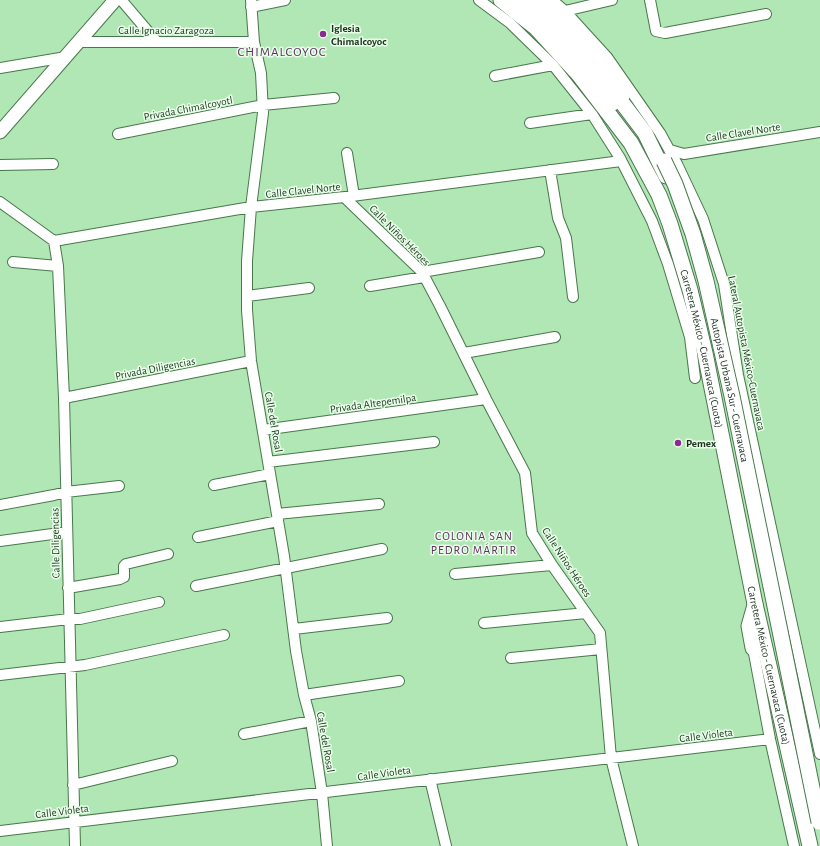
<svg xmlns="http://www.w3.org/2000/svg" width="820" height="846" font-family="'Alegreya Sans',sans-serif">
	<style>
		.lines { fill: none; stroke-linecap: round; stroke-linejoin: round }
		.minor-casing { stroke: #47784b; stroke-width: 12 }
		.major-casing { stroke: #47784b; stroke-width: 15 }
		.highway-casing { stroke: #47784b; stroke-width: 17 }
		.minor { stroke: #fff; stroke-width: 10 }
		.major { stroke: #fff; stroke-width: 13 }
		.highway { stroke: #fff; stroke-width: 15 }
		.highway-bridge-casing { stroke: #47784b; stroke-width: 17; stroke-linecap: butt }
		.highway-bridge { stroke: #fff; stroke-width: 15 }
		.poi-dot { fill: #8d2a92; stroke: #e9ffea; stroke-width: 1.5 }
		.labels { text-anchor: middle; stroke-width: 3; stroke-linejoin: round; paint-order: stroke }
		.poi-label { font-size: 11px; font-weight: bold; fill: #1b301c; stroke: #e9ffea; text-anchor: start }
		.street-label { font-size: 11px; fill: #1b301c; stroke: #e9ffea }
		.neighbourhood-label { font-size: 12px; letter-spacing: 1px; fill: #5f2f60; stroke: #e9ffea }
		.quarter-label { font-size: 13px; letter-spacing: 1px; fill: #5f2f60; stroke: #e9ffea }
	</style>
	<rect width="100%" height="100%" fill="#b1e7b4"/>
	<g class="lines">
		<g class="minor-casing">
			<path id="minor" d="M251,0l3,42 7,31 2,40 -12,94 -4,54v49l4,51 33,195 12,95 8,44 7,26 11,72 5,53
				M479,0l31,23 43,42 39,49 28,44 32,63 16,43 22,73 5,41
				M552,0l13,11 42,46 53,76 17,31 26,55 21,65 14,91 82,379
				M650,0l6,31 9,2 101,-19
				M123,2l34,40
				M251,7l34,-7
				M565,11l47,-11
				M78,42h176
				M0,68l66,-11
				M495,76l58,-11
				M530,123l62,-9
				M118,134l145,-29 71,-7
				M670,150l14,4 136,-22
				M347,153l7,43
				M0,165l53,-1
				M550,170l8,48 8,20 7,59
				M344,197l78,75 18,34 46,93 39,74 7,60 20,32 48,68 11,125 22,88
				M0,202l54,39 197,-34 93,-10 277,-36
				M54,241l4,25 6,132 11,448
				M13,262l45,4
				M422,272l117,-20
				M370,286l54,-9
				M247,296l62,-8
				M464,353l91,-16
				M64,398l187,-37
				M263,430l223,-31
				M268,462l166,-20
				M214,485l56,-11
				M0,505l54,-10 12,-3 53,-6
				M277,514l102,-10
				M198,537l80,-16
				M0,541l67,-9
				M455,574l97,-9
				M196,586l186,-37
				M68,588l52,-9 4,-2v-11l2,-2 42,-10
				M484,623l102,-10
				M0,627l69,-8h11l79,-17
				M294,629l93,-11
				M753,648l17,91 24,107
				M511,658l90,-9
				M0,675l85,-10 139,-30
				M304,695l95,-14
				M244,734l67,-13
				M430,779l16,67
				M73,785l99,-24
				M0,831l770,-92"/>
		</g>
		<g class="major-casing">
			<path id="major" d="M0,132l115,-132"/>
		</g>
		<g class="highway-casing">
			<g id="highway">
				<path id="s1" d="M501,0l35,28 43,47 52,68 28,52 11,29 20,66 15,63 50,251 55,242"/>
				<path d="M520,0l46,43 32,39 15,21"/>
				<path d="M538,0c32,28 60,60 85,94"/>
				<path d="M611,88l34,45 21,43"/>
				<path d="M753,648l-4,-22 6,-21"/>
			</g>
		</g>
		<use href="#minor" class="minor"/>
		<use href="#major" class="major"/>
		<use href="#highway" class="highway"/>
		<g class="highway-bridge-casing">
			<g id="highway-bridge">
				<path id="s2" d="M664,161l11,23 18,50 13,47 26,115 87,426"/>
			</g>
		</g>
		<use href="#highway-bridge" class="highway-bridge"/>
	</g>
	<g class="poi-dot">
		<circle cx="323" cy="34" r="4"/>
		<circle cx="678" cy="443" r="4"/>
	</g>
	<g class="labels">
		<g class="poi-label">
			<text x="331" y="32">Iglesia<tspan x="331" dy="13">Chimalcoyoc</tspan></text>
			<text x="686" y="447">Pemex</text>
		</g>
		<g class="street-label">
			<text x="166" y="34">Calle Ignacio Zaragoza</text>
			<text transform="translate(188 108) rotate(-11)" y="4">Privada Chimalcoyotl</text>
			<text transform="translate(743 132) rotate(-9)" y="4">Calle Clavel Norte</text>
			<text transform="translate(303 190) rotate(-6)" y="4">Calle Clavel Norte</text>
			<text transform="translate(400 235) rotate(45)" y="4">Calle Niños Héroes</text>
			<text dy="4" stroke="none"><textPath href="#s1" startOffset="413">Carretera México - Cuernavaca (Cuota)</textPath></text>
			<text transform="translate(747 353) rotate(79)" y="4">Lateral Autopista México-Cuernavaca</text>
			<text transform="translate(155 368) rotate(-11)" y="4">Privada Diligencias</text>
			<text dy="4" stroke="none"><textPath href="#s2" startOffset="239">Autopista Urbana Sur - Cuernavaca</textPath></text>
			<text transform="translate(373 403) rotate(-8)" y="4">Privada Altepemilpa</text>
			<text transform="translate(274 422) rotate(80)" y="4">Calle del Rosal</text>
			<text transform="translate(55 543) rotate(-91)" y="4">Calle Diligencias</text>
			<text transform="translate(567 562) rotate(57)" y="4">Calle Niños Héroes</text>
			<text dy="4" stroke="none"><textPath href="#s1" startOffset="737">Carretera México - Cuernavaca (Cuota)</textPath></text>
			<text transform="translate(706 735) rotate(-7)" y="4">Calle Violeta</text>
			<text transform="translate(326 742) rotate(80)" y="4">Calle del Rosal</text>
			<text transform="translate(384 773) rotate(-8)" y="4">Calle Violeta</text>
			<text transform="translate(62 811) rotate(-7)" y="4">Calle Violeta</text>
		</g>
		<g class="neighbourhood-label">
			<text x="474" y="540">COLONIA SAN<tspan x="474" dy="14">PEDRO MÁRTIR</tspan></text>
		</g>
		<g class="quarter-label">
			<text x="282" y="56">CHIMALCOYOC</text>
		</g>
	</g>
</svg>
